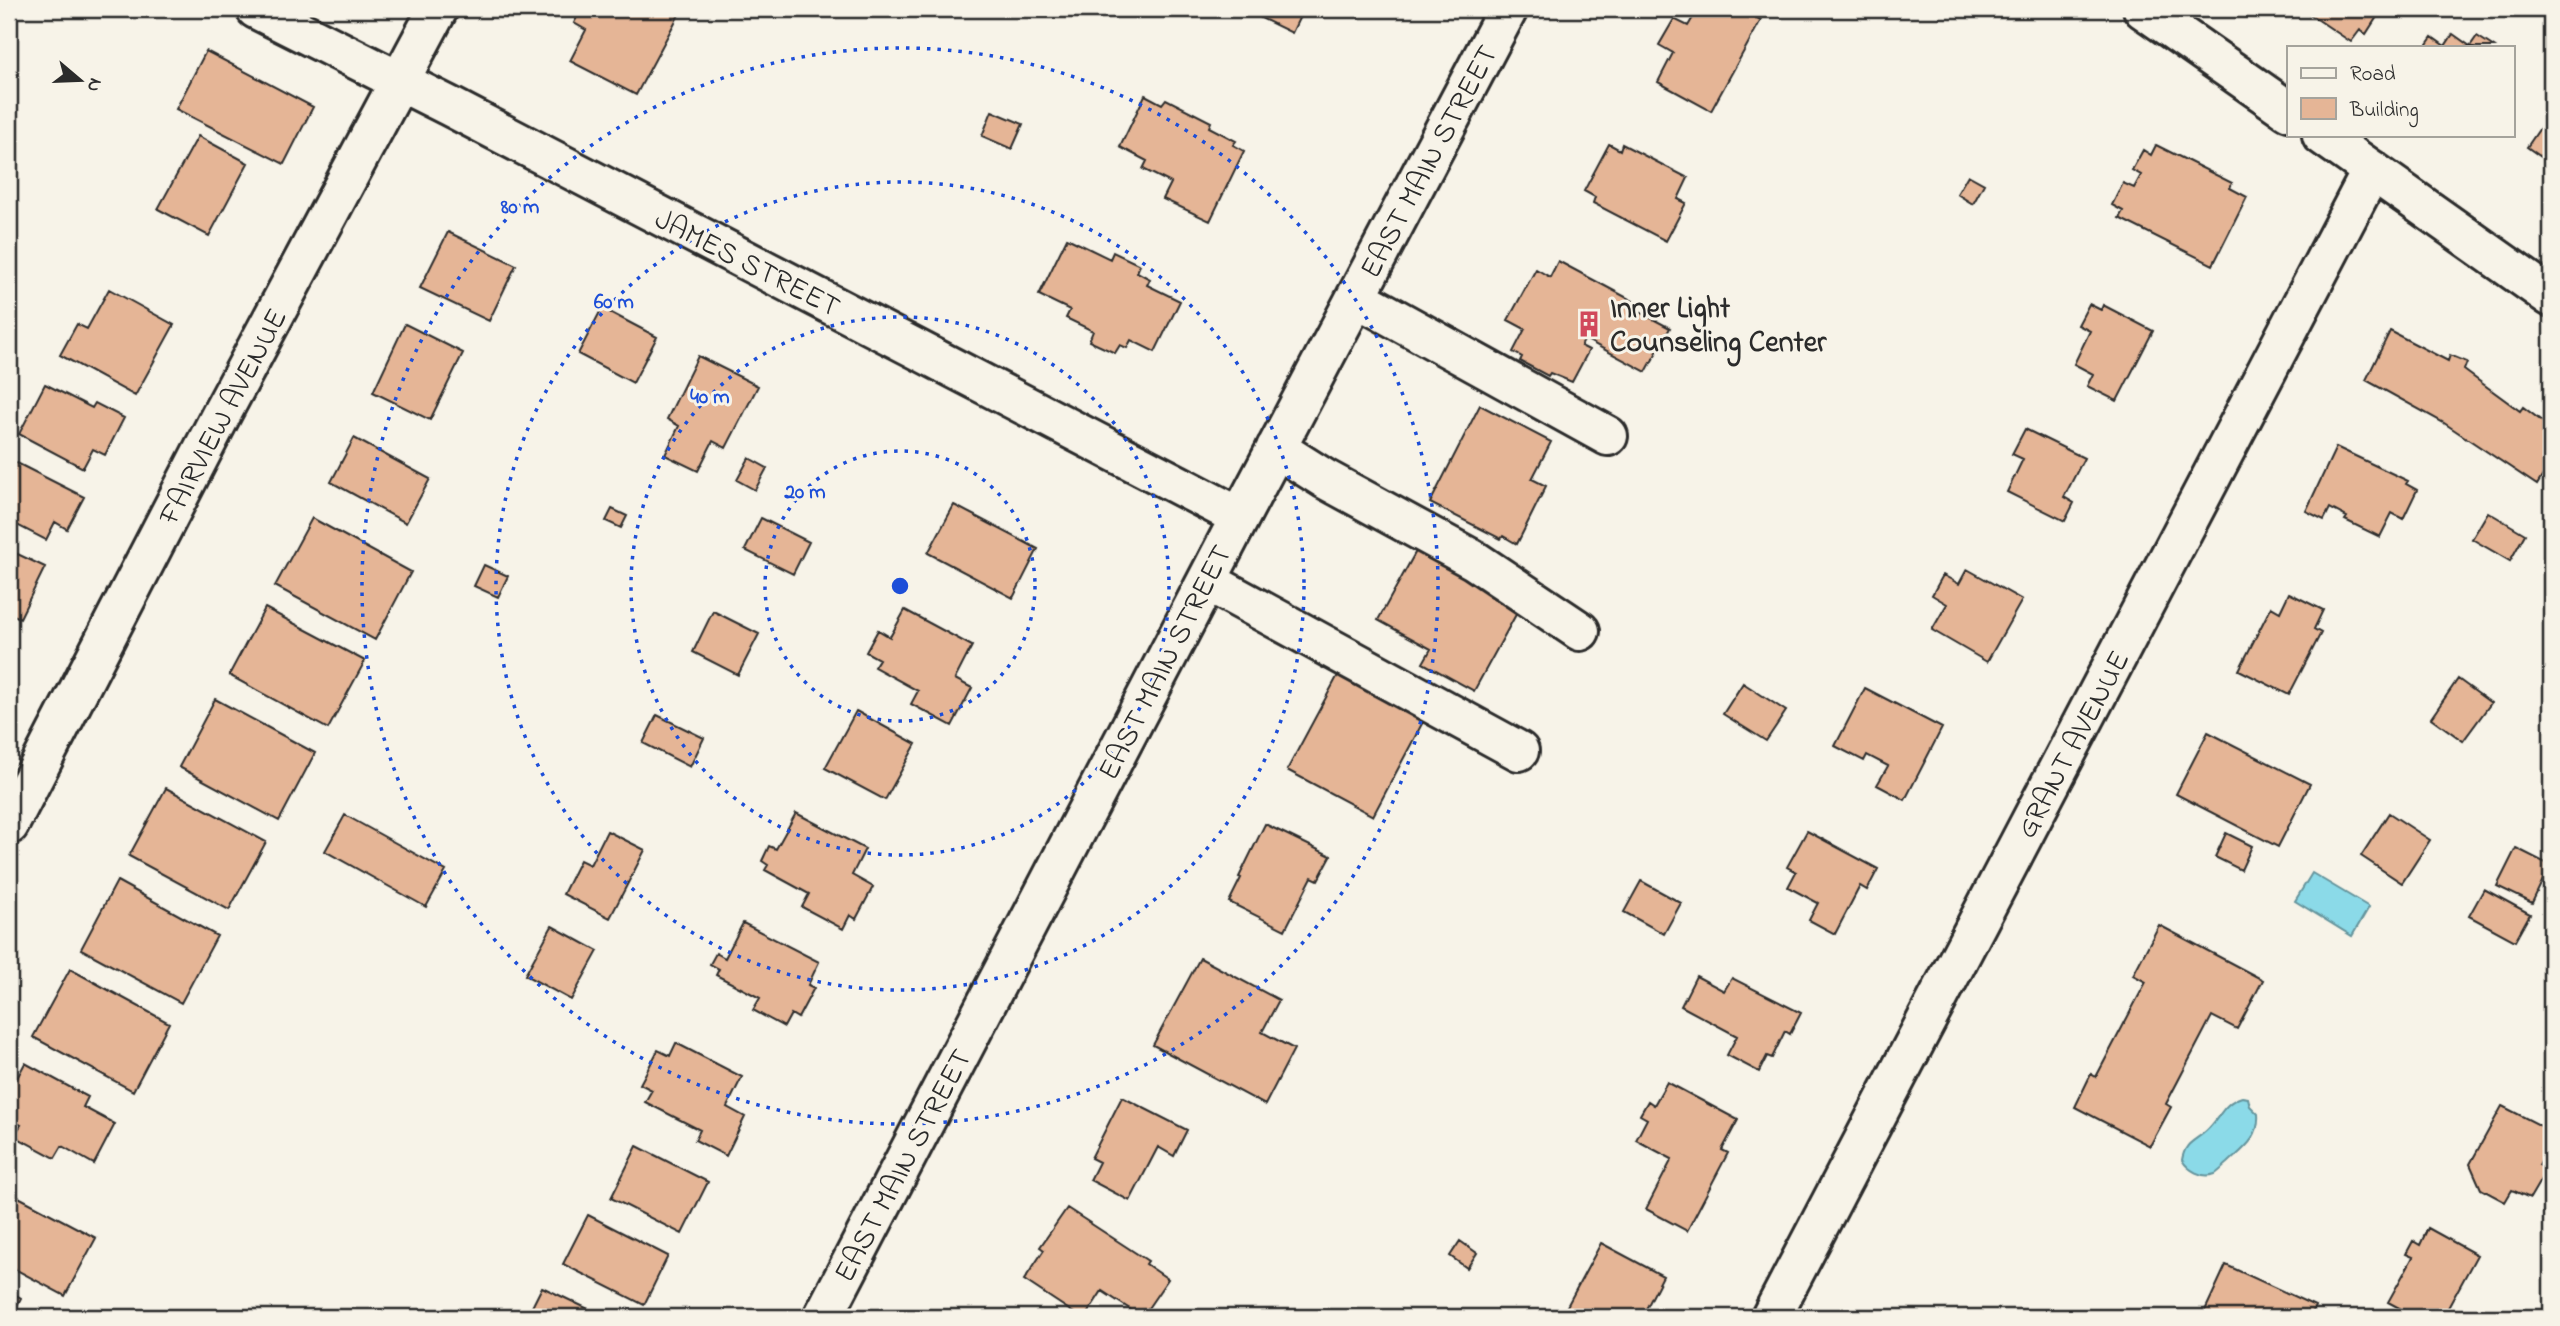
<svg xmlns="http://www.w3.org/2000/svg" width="2560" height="1326" font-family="'Indie Flower',sans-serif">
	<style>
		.water { fill: #8bdae8; stroke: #65949c; stroke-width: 2 }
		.building { fill: #e5b596; stroke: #2b2b2b; stroke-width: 2 }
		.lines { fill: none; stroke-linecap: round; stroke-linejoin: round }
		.minor-casing { stroke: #2b2b2b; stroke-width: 44 }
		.minor { stroke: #f7f3e8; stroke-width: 38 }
		.ring { fill: none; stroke: #1d4ed8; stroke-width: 3.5; stroke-dasharray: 3.5 7 }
		.labels { text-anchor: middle; stroke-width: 6; stroke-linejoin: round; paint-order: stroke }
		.street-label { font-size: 30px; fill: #2b2b2b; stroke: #f7f3e8 }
		.poi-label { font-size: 30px; font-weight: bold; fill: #2b2b2b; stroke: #f7f3e8; text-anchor: start }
		.centre { fill: #1d4ed8; stroke: #f7f3e8; stroke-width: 3.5 }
		.ring-label { font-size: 21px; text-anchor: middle; font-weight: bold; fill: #1d4ed8; stroke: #f7f3e8; stroke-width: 6; stroke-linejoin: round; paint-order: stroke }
	</style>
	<rect width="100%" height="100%" fill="#f7f3e8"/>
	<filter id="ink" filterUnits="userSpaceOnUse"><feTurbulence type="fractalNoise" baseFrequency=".0143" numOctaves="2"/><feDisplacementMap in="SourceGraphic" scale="14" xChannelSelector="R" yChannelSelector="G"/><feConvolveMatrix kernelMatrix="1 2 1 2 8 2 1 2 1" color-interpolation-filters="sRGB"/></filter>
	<g filter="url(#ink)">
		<path class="water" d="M2312,873l57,34 -17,29 -57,-35z
			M2242,1097l6,1 2,8 8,8c2,24 -14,34 -30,49 -4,3 -9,9 -13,11 -13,5 -27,-4 -33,-14 3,-18 12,-18 24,-29 14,-12 16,-28 36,-34z"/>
		<path class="building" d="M581,9h101l-46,86 -66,-34 16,-31 -12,-7z
			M1266,9h44l-3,5 -5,-2 -10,21 -31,-15z
			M1698,9h42l21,11 -50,91 -53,-29 15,-29 -14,-8 15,-26 14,7z
			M2311,9h71l-16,25 -6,-4 -9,12 -43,-29z
			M2453,34l17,12 7,-10 17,11h-69l7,-10 13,9z
			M206,51l107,56 -29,57 -108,-55z
			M1145,95l17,9 4,-5 45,23 -2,5 27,14 -3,4 11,6 -34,70 -47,-22 8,-16 -28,-14 4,-8 -27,-14z
			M992,111l31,13 -11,25 -30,-13z
			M2551,112v52l-24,-17z
			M198,136l50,27 -39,73 -51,-27z
			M1609,144l11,6 2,-6 66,34 -10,21 8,4 -20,38 -73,-38 2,-6 -11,-6z
			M2156,145l76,38 -2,5 17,9 -34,68 -94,-47 4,-7 -11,-6 11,-22 11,5 7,-13 -9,-5 11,-20 8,5z
			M1968,175l16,9 -11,20 -16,-10z
			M448,232l68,33 -27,56 -69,-33z
			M1067,238l43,21 3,-7 27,13 -3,7 13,7 -3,6 33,16 -25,51 -24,-12 -4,8 -7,-3 -5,8 -26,-12 4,-10 -27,-13 4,-8 -31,-15z
			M1558,261l75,40 -3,6 40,21 -24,44 -61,-33 -4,7 8,4 -17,32 -22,-9 -2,3 -28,-15 2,-4 -9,-5 12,-23 -17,-9 28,-51 14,8z
			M109,289l65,36 -39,71 -75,-41 17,-31 10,5z
			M2089,304l12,6 2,-5 50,26 -36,70 -30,-15 6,-12 -19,-10 16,-33 -12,-6z
			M602,308l55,29 -24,46 -55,-29z
			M405,324l58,29 -33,67 -57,-28z
			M2390,331l58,30 2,-6 17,7 -3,8 4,3 52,38 3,-4 28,21v34l-14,23 -93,-62 -78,-43z
			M698,356l60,30 -32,62 -13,-7 -15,30 -33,-16 14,-29 -12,-7z
			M45,384l47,24 3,-5 29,15 -19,37 -12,-6 -10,19 -64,-34z
			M1480,405l71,37 -19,37 14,7 -29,58 -14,-8 -2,3 -71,-36z
			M2025,429l59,29 -20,39 10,6 -9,18 -58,-29 16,-33 -11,-5z
			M354,438l76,41 -24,44 -75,-41z
			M2336,447l72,34 -2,3 11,6 -14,29 -11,-6 -12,24 -35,-17 2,-3 -17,-9 -6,12 -18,-9z
			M749,458l18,10 -12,22 -18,-10z
			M9,459l75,38 -17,32 -12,-7 -9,18 -37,-19z
			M954,505l84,44 -25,49 -85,-45z
			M612,509l15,7 -6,12 -15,-7z
			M2488,512l37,22 -15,27 -38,-22z
			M312,518l99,54 -36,68 -100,-54z
			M761,518l48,24 -16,32 -48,-24z
			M1420,544l99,65 -45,82 -51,-28 8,-14 -53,-29z
			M9,550l36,17 -25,51 -11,-5z
			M484,565l24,11 -10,21 -24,-11z
			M1967,569l55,31 -35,62 -55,-32 15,-26 -15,-9 11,-20 16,9z
			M2289,593l34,17 -9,19 7,4 -32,62 -50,-25 32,-63 9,5z
			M265,608l100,53 -37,68 -99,-54z
			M905,610l67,36 -17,33 17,9 -20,38 -41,-22 7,-13 -44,-24 5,-8 -13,-7 12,-22 12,7z
			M713,611l46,23 -21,41 -45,-23z
			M1338,675l86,45 -51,96 -86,-46z
			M2458,679l33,24 -28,38 -32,-23z
			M1743,683l43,28 -20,30 -43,-27z
			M1865,688l77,40 -37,72 -28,-15 11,-19 -21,-11 -3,6 -29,-15z
			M215,699l100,54 -36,68 -100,-54z
			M856,711l60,33 -31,56 -60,-32z
			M657,715l47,23 -14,29 -47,-24z
			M2208,732l102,52 -32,63 -102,-53z
			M166,788l100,54 -37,68 -100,-54z
			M796,813l69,36 -13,26 21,12 -17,32 -6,-4 -7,14 -41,-22 7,-13 -44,-24 3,-5 -6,-4 7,-15 7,3z
			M2389,813l41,27 -28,43 -41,-27z
			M345,815l101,56 -20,36 -101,-56z
			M1265,824l66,32 -13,24 -6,-3 -27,53 -56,-28 12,-24 -2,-1z
			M607,831l38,19 -35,68 -47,-24 17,-34 10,5z
			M1807,831l71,38 -11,21 -7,-4 -25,48 -26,-14 9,-17 -30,-16 8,-15 -9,-5z
			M2226,833l26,13 -11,24 -26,-13z
			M2516,848l34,17 -18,38 -35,-17z
			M117,881l100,55 -36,67 -100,-54z
			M1641,881l40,22 -17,31 -40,-22z
			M2484,889l46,25 -15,27 -46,-25z
			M743,923l76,39 -11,23 6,3 -16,30 -7,-4 -7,13 -31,-17 7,-12 -44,-23 3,-6 -9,-5 6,-11 9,5z
			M2159,925l104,55 -26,49 -25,-13 -46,88 5,3 -21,39 -75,-39 16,-33 5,3 50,-95 -13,-7z
			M552,926l46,25 -27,49 -46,-25z
			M1200,958l79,42 -17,32 32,17 -29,56 -112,-60z
			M70,969l99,54 -36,68 -100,-54z
			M1696,976l28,15 8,-13 69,35 -11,21 -5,-3 -13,27 -5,-2 -8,16 -32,-17 10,-19 -56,-30z
			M2551,1010v22l-9,-4z
			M676,1043l66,34 -15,30 18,10 -19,39 -31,-16 5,-10 -55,-28 7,-12 -12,-6 18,-34 12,6z
			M25,1063l63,34 -5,10 32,17 -21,40 -32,-18 -7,12 -41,-22 7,-11 -12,-6v-26z
			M1667,1082l71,38 -16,30 6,3 -41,78 -41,-22 26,-50 -36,-19 11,-21 -7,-4 8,-14 6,4z
			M1122,1097l65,33 -13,26 -16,-9 -28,54 -40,-21 9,-18 -8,-4z
			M2502,1106l49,25v10l-12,24 8,4 -17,29 -18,-8 -7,12 -24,-13 -11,-25z
			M637,1146l71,36 -26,52 -71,-36z
			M9,1192l87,46 -31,58 -56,-30z
			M1067,1208l81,53 -2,3 22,15 -26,38 -40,-26 -17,26h-5l-56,-37 20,-30 -4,-3z
			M588,1215l80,41 -24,49 -81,-41z
			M2428,1228l49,27 -34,62h-41l3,-6 -17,-9 25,-45 -7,-3 7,-13 7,4z
			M1460,1241l17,12 -10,15 -17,-12z
			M1601,1243l62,33 -21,41h-63l-14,-7z
			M2226,1265l89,41 -4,11h-109z
			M542,1287l63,30h-78z
			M9,1291l12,7 -10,19h-2z"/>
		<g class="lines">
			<g class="minor-casing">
				<path id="minor" d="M256,9l193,97 791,411
					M2143,9l146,102
					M2322,135l229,162
					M1356,297l252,139
					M1276,448l49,31 149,81 106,71
					M1207,581l312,170
					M9,825l214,-414 215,-402
					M823,1317l417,-800 268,-508
					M1771,1317l601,-1147"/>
			</g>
			<use href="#minor" class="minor"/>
		</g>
	</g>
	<g class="ring">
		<circle cx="900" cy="586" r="135"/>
		<circle cx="900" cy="586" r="269"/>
		<circle cx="900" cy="586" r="404"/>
		<circle cx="900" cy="586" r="538"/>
	</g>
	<defs>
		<g id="building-bare" transform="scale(2.1)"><path d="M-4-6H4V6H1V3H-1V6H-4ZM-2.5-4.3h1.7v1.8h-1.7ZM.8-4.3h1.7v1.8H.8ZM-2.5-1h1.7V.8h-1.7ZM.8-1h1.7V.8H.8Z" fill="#d1495b" stroke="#f7f3e8" stroke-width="2.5" paint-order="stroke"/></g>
	</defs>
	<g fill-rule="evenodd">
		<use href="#building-bare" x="1589" y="324"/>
	</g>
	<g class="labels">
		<g class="street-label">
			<text transform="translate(1428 161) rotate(-62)" y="10">EAST MAIN STREET</text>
			<text transform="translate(748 262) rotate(27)" y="10">JAMES STREET</text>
			<text transform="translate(222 416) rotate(-62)" y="10">FAIRVIEW AVENUE</text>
			<text transform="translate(1164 662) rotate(-63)" y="10">EAST MAIN STREET</text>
			<text transform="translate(2072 744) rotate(-62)" y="10">GRANT AVENUE</text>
			<text transform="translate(902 1165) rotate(-62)" y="10">EAST MAIN STREET</text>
		</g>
		<g class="poi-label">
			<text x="1610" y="317">Inner Light<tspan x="1610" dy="34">Counseling Center</tspan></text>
		</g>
	</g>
	<circle cx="900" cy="586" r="10" class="centre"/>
	<g class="ring-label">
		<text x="520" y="213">80 m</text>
		<text x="614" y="308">60 m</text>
		<text x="710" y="403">40 m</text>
		<text x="805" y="498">20 m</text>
	</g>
	<rect width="2560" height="1326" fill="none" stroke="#f7f3e8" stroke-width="35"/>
	<rect x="18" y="18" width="2525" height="1291" fill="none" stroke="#2b2b2b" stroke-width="2.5" filter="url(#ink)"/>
	<rect x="2287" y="46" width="228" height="91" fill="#f7f3e8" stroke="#a5a39c" stroke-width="2"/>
	<rect x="2301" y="68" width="35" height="10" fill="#f7f3e8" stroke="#a5a39c" stroke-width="2"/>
	<text x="2350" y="80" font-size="21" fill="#2b2b2b">Road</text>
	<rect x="2301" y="98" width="35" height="21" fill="#e5b596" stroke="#a5a39c" stroke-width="2"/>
	<text x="2350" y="116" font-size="21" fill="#2b2b2b">Building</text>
	<g transform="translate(80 80) rotate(109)" stroke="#f7f3e8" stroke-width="5" paint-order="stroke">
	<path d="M0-5L12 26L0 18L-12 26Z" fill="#2b2b2b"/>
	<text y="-10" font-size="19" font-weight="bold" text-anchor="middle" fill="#2b2b2b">N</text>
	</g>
</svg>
